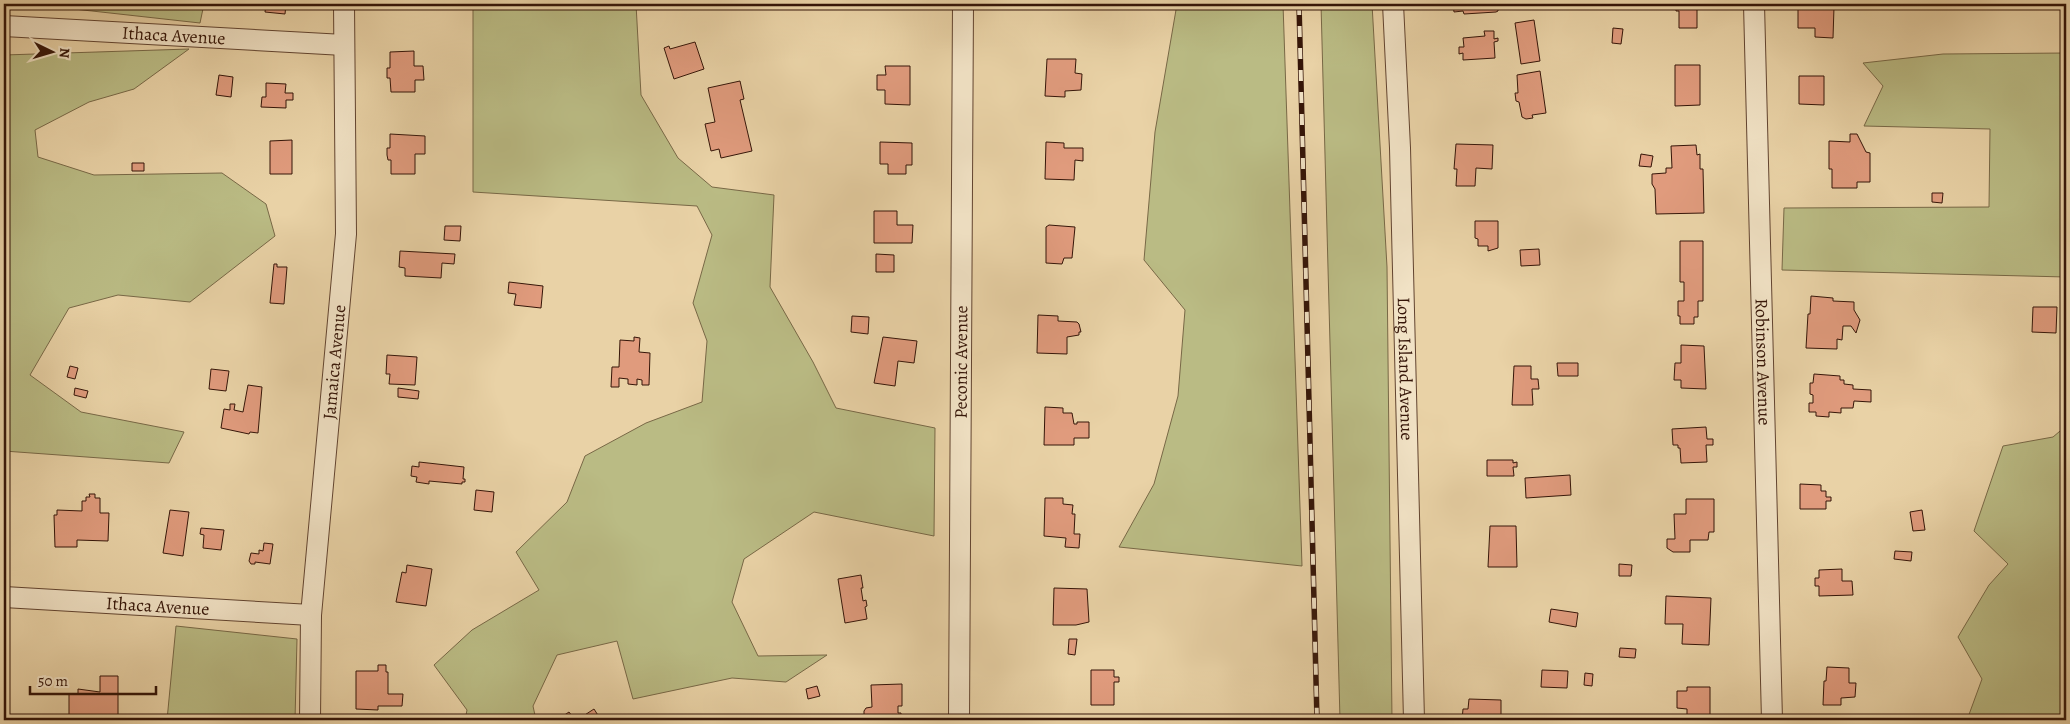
<svg xmlns="http://www.w3.org/2000/svg" width="2070" height="724" font-family="Alegreya,serif">
	<style>
		.green { fill: #babb84; stroke: #786846 }
		.building { fill: #e09b7d; stroke: #351508 }
		.lines { fill: none; stroke-linecap: round; stroke-linejoin: round }
		.minor-casing { stroke: #624430; stroke-width: 22 }
		.minor { stroke: #f1e2c5; stroke-width: 20 }
		.rail-casing { stroke: #351508; stroke-width: 5.5 }
		.rail { stroke: #f1e2c5; stroke-width: 4; stroke-dasharray: 11; stroke-linecap: butt }
		.labels { text-anchor: middle; stroke-width: 5; stroke-linejoin: round; paint-order: stroke }
		.street-label { font-size: 18px; fill: #351508; stroke: #f1e2c5 }
	</style>
	<rect width="100%" height="100%" fill="#e9d2a6"/>
	<filter id="stains"><feTurbulence type="fractalNoise" baseFrequency=".004" numOctaves="4"/><feColorMatrix values="0 0 0 0 .2 0 0 0 0 .09 0 0 0 0 .02 0 0 0 .5 -.17"/></filter>
	<radialGradient id="worn" r=".72"><stop offset=".6" stop-color="#630" stop-opacity="0"/><stop offset="1" stop-color="#630" stop-opacity=".3"/></radialGradient>
	<path class="green" d="M29,4h175l-4,19z
		M473,4h163l5,91 37,63 34,29 62,8 -4,92 43,75 23,46 99,20 -1,108 -120,-24 -70,47 -12,43 26,54 69,-1 -41,27 -54,-4 -99,21 -16,-58 -60,14 -24,51 3,14h-71l2,-10 -33,-45 38,-35 67,-40 -23,-38 51,-50 18,-46 61,-33 56,-21 5,-61 -14,-38 19,-68 -15,-29 -224,-14z
		M1177,4h106l19,562 -183,-19 35,-63 24,-88 7,-86 -41,-50 11,-128z
		M1321,4h51l15,263 5,453h-52z
		M189,49l-55,40 -45,13 -54,28 3,27 56,18 128,-2 44,31 9,32 -85,66 -72,-7 -49,13 -39,67 51,37 103,20 -15,31 -165,-12v-396z
		M2066,53v224l-284,-7 2,-62 205,-1 1,-78 -126,-3 19,-40 -20,-23 80,-9z
		M2066,426v294h-99l15,-41 -24,-42 31,-52 19,-21 -34,-33 29,-85 50,-9z
		M176,626l121,13 -2,81h-128z"/>
	<path class="building" d="M266,4h20l-1,10 -20,-2z
		M391,4h33v2h-33z
		M1046,4h20v2l-20,-1z
		M1453,4h49v2h-4v5l-2,1 -32,2 -1,-3 -9,1z
		M1667,4h30v24h-18v-17h-3v-2h-9z
		M1798,6l36,1 -1,31 -18,-1v-9h-17z
		M1534,20l6,41 -19,3 -6,-41z
		M1613,28l10,1 -2,15 -9,-1z
		M1484,31h10v8l4,-1v3l-4,1 1,16 -32,2v-7l-4,1v-7h5l-1,-9 22,-2z
		M695,42l9,27 -30,10 -10,-31 5,-2 1,3z
		M414,51v15h9l1,14h-9v12h-24l-1,-14h-3v-10h3v-16z
		M1047,59h29l-1,14 7,1 -1,16 -16,1v6l-20,-1z
		M1675,65h25v40l-25,1z
		M885,66h25v39l-25,-1v-14h-8v-15h9z
		M1540,71l6,42 -14,2 1,3 -7,1 -4,-2 -3,-15 -3,-1 -1,-8h3l-1,-18z
		M219,75l14,2 -2,20 -15,-2z
		M1799,76h25v29l-25,-1z
		M740,81l4,18 -4,1 12,51 -31,7 -2,-9 -8,2 -6,-27 10,-2 -7,-34z
		M266,83l20,1 -1,9h8v7h-7v8l-25,-1 1,-10h4z
		M390,134l35,2v18h-10v20h-24v-14h-3l-1,-5v-7h3z
		M1850,134h7l9,18 4,1v29h-13v6h-25v-19h-3v-28l21,1z
		M292,140v34h-22v-33z
		M880,142l32,1v22h-6v9h-18v-10h-8z
		M1046,142l18,1v5h19v13l-8,-1 -1,20 -29,-1z
		M1456,144l37,1 -1,24 -16,-1 -1,18h-19l1,-17h-3z
		M1696,145l1,10 3,-1v15h3l1,44 -48,1 -1,-25 -3,-5v-10l14,-1v-5h6l-1,-22z
		M1641,154l12,2 -2,11 -12,-1z
		M132,163h12v8h-12z
		M1932,193h11l-1,10 -10,-1z
		M874,211h23v14h16l-1,18h-38z
		M1475,221h23v27l-10,3v-5h-10v-7l-3,-1z
		M1049,225l26,2 -3,31h-8l-2,6 -16,-1v-36z
		M445,226h16l-1,15 -16,-1z
		M1680,241h23v60h-5v16h-4v7h-14v-8h-2v-15h6v-19h-4z
		M1539,249l1,16 -19,1 -1,-16z
		M400,251l55,3 -1,10 -12,-1 -1,15 -36,-2v-8l-6,-1z
		M876,254l18,1v17h-18z
		M274,264h3v3h10l-3,37 -14,-1z
		M509,282l34,4 -2,22 -27,-3 2,-11 -8,-1z
		M1811,296l22,2v3l21,1v8l6,10 -4,13 -5,-7h-8l-1,14 -5,-1v10l-31,-1 2,-34h2z
		M2033,307h24l-1,26 -24,-1z
		M1038,315l20,1v5l19,1 2,2 2,8h-2v3l-12,2v17l-30,-1z
		M852,316l17,1 -1,17 -17,-2z
		M634,337l6,1 -1,14 11,1 -1,32h-7v-5l-5,-1v6l-9,-1v-5l-9,-1v9h-8l1,-20h7l1,-27 14,1z
		M883,337l34,4 -3,22 -16,-2 -3,25 -21,-3z
		M1681,345l23,1 2,43 -25,-1v-8h-7l1,-17h6z
		M387,355l30,2 -2,28 -26,-1 1,-10h-4z
		M1557,363h21v13h-20z
		M70,366l8,2 -3,11 -8,-2z
		M1514,366h17v13h7l1,10h-7l1,16h-21z
		M211,369l18,2 -3,20 -17,-2z
		M1814,374l26,2v4h4v4l9,1v4l18,1v12l-17,-1 -1,7h-12v5l-12,-1v5l-13,-1v-4h-7v-9h4v-8l-3,-1v-11h3z
		M248,385l14,2 -4,46 -8,-1 -1,2 -28,-6 3,-19 6,1v-6h5l-1,6 9,2z
		M75,388l13,3 -2,7 -12,-3z
		M398,388l21,3 -1,8 -20,-2z
		M1045,407l18,1v5h9l2,11h3v-2h12v16h-15v7h-30z
		M1706,427l1,12h6v6h-7l1,17 -26,1 -1,-15h-2v-3h-5l-1,-16z
		M1487,460h26v3l4,-1v5h-4l1,9h-27z
		M419,462l45,5 -1,12h2v3h-3v2l-33,-3v3l-13,-2 1,-5 -6,-1 1,-10 7,1z
		M1570,475l1,20 -45,3 -1,-20z
		M1800,484l21,1v6h5v6h5v4h-5v8h-26z
		M476,490l18,2 -2,20 -18,-2z
		M89,494h6v4h5v15h9l-1,28 -31,-1v7h-22l-1,-32h3v-5l25,1v-10h4v-4h4z
		M1045,498h18v6l10,1 -1,9h3l-1,20h6l-1,14 -14,-1 1,-9 -22,-2z
		M1686,499h28v33h-5l-1,8h-18v12h-17l-6,-4v-9h8l-1,-25h12z
		M170,510l19,2 -6,44 -20,-3z
		M1922,510l3,20 -12,1 -3,-19z
		M1490,526h26l1,41h-29z
		M201,528l23,2 -3,20 -18,-2 1,-13 -4,-1z
		M264,543l9,1 -3,20 -15,-2v2h-4l-2,-3 2,-8 8,1v-4l4,1z
		M1895,551l17,1 -1,9 -17,-2z
		M1619,564l13,1 -1,11h-12z
		M407,565l25,4 -6,37 -30,-4 6,-30 4,1z
		M1842,569v12h10l1,14 -34,1v-10h-4v-8h4v-8z
		M861,575l2,13h-2l2,13 3,-1 1,6 -2,1 2,12 -22,4 -7,-44z
		M1054,588l33,1 2,33 -13,3h-23z
		M1666,596l45,2 -2,47 -27,-1 1,-20h-18z
		M1551,609l27,4 -2,14 -27,-5z
		M1069,639h8l-2,16 -7,-1z
		M1620,648l16,1 -1,9 -16,-1z
		M378,665h8v7h2v22h15l-1,12h-24v4l-22,-1v-38h22z
		M1827,667l22,1v15h7l-1,14 -14,1v7h-18l1,-24h2z
		M1091,670h23v7h5v5h-5v23h-23z
		M1542,670l26,1 -1,17 -26,-1z
		M1585,673l8,1 -1,12 -8,-1z
		M100,676h18v44h-49v-26h9v-5l22,3z
		M902,684v22h-4v7h3v7h-37v-9l2,-3 6,-1 -1,-22z
		M817,686l3,10 -12,3 -2,-10z
		M1687,687h23v33h-23v-11l-10,-1v-17h10z
		M1469,699l32,1v20h-39l1,-11h5z
		M594,709l7,11h-24z
		M569,712l3,4 2,-1 2,3 -2,2h-17z"/>
	<g class="lines">
		<g class="minor-casing">
			<g id="minor">
				<path id="s1" d="M1393,4l7,144 14,572"/>
				<path id="s2" d="M1754,4l18,716"/>
				<path id="s3" d="M4,26l340,19"/>
				<path id="s4" d="M4,597l307,18"/>
				<path id="s5" d="M310,720l1,-105 35,-381 -2,-230"/>
				<path id="s6" d="M959,720l4,-716"/>
			</g>
		</g>
		<use href="#minor" class="minor"/>
		<g class="rail-casing">
			<path id="rail" d="M1299,4l18,716"/>
		</g>
		<use href="#rail" class="rail"/>
	</g>
	<g class="labels">
		<g class="street-label">
			<text dy="6" stroke="none"><textPath href="#s3" startOffset="170">Ithaca Avenue</textPath></text>
			<text dy="6" stroke="none"><textPath href="#s5" startOffset="359">Jamaica Avenue</textPath></text>
			<text dy="6" stroke="none"><textPath href="#s6" startOffset="358">Peconic Avenue</textPath></text>
			<text dy="6" stroke="none"><textPath href="#s2" startOffset="358">Robinson Avenue</textPath></text>
			<text dy="6" stroke="none"><textPath href="#s1" startOffset="365">Long Island Avenue</textPath></text>
			<text dy="6" stroke="none"><textPath href="#s4" startOffset="154">Ithaca Avenue</textPath></text>
		</g>
	</g>
	<rect width="2070" height="724" fill="none" stroke="#e9d2a6" stroke-width="20"/>
	<rect x="5" y="5" width="2060" height="714" fill="none" stroke="#351508" stroke-width="2.5"/>
	<rect x="10" y="10" width="2050" height="704" fill="none" stroke="#351508"/>
	<g transform="translate(52 52) rotate(95)" stroke="#f1e2c5" stroke-width="4" paint-order="stroke">
	<path d="M0-4L9 19L0 12L-9 19Z" fill="#351508"/>
	<text y="-8" font-size="14" font-weight="bold" text-anchor="middle" fill="#351508">N</text>
	</g>
	<path d="M30 686v8h126v-8" fill="none" stroke="#351508" stroke-width="2.5"/>
	<text x="38" y="686" font-size="15" fill="#351508" stroke="#f1e2c5" stroke-width="4" paint-order="stroke">50 m</text>
	<rect width="100%" height="100%" filter="url(#stains)"/>
	<rect width="100%" height="100%" fill="url(#worn)"/>
</svg>
